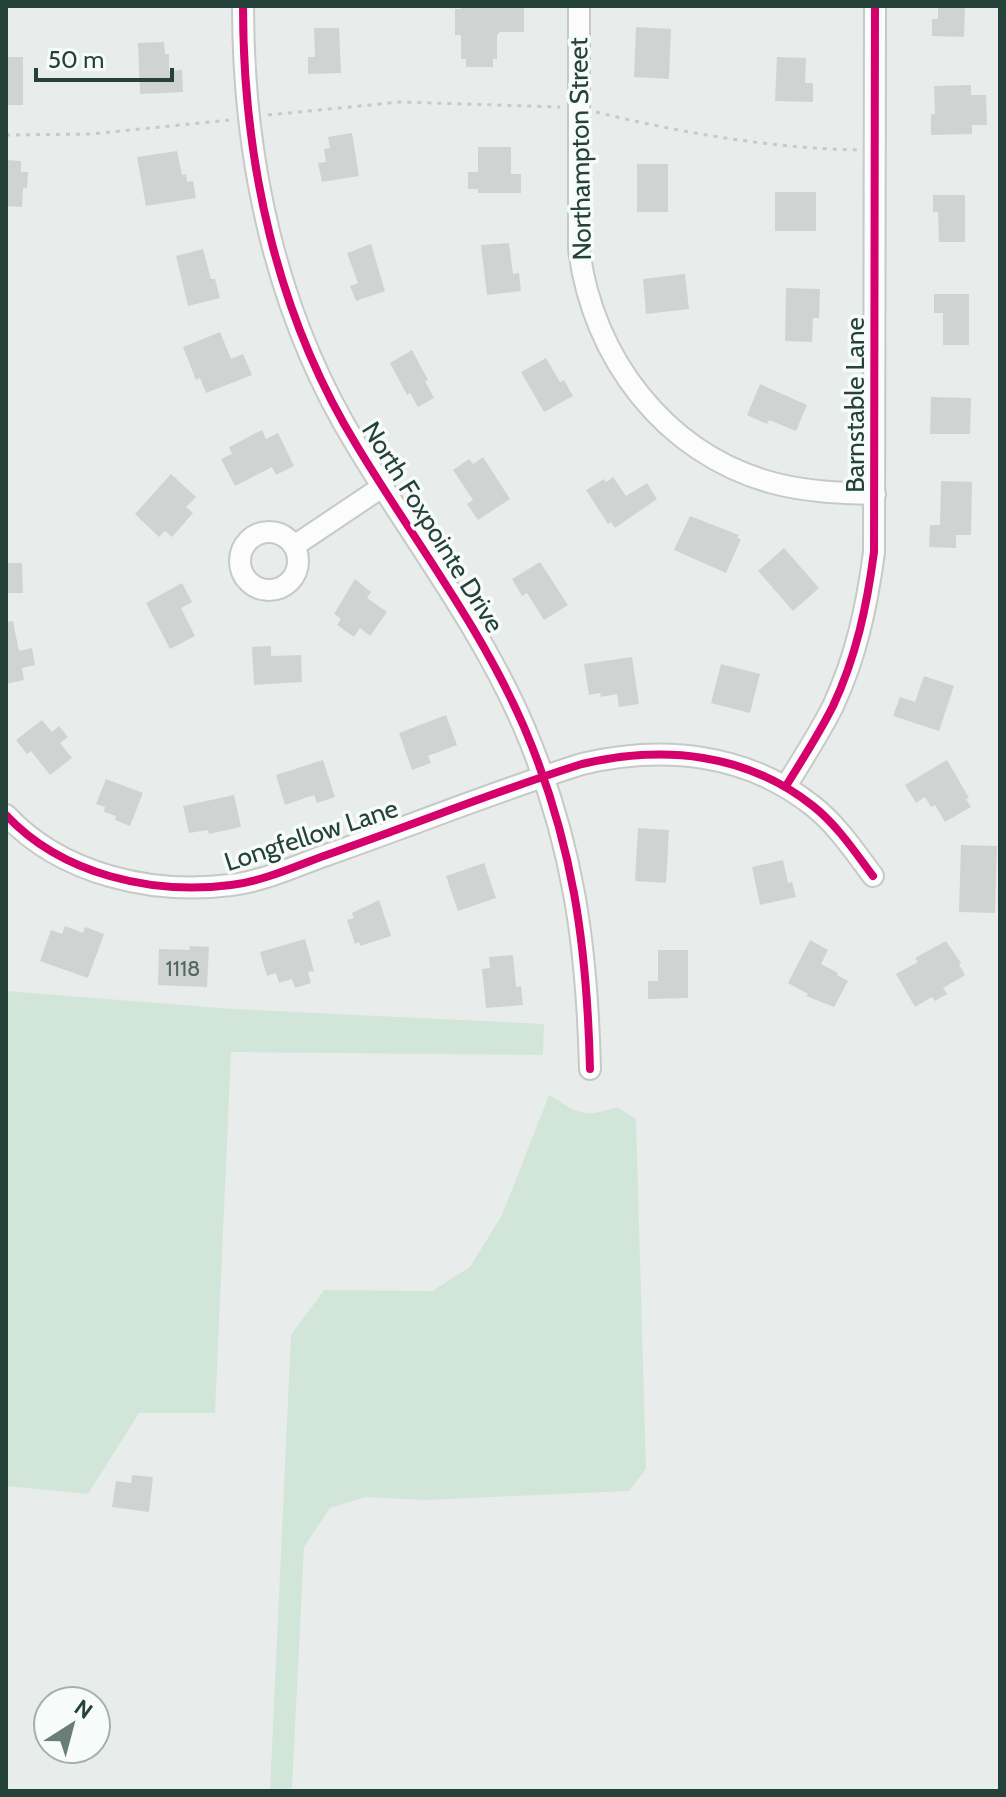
<svg xmlns="http://www.w3.org/2000/svg" width="1006" height="1797" font-family="Cabin,sans-serif">
	<style>
		.green { fill: #d1e6d8 }
		.building { fill: #cfd4d2 }
		.lines { fill: none; stroke-linecap: round; stroke-linejoin: round }
		.minor-casing { stroke: #c5cac8; stroke-width: 24 }
		.path { stroke: #c3ccca; stroke-width: 3; stroke-dasharray: 4 6; stroke-linecap: butt }
		.minor { stroke: #fcfcfc; stroke-width: 20 }
		.cycleway-casing { stroke: #f7fbf9; stroke-width: 13 }
		.cycleway { stroke: #d6006c; stroke-width: 8 }
		.labels { text-anchor: middle; stroke-width: 7; stroke-linejoin: round; paint-order: stroke }
		.number-label { font-size: 22px; fill: #506761 }
		.street-label { font-size: 26px; fill: #24423a; stroke: #f7fbf9 }
	</style>
	<rect width="100%" height="100%" fill="#e8edeb"/>
	<path class="green" d="M6,991l227,18 311,15 -1,31 -312,-3 -16,361h-76l-51,81 -82,-8z
		M549,1095c30,18 33,24 68,12l19,12 10,350 -17,22 -204,9 -60,-3 -35,11 -26,39 -12,241 -22,3 21,-456 33,-45 108,1 38,-24 32,-52z"/>
	<path class="building" d="M461,6l63,2v24h-24l-3,3v24h-4v8h-27v-8h-5v-24h-6v-26h6z
		M938,6h27l-1,31 -32,-1v-17h6z
		M636,27l35,2 -2,50 -35,-2z
		M314,28h25l2,45 -33,1v-17h7z
		M164,42l1,12h4v17l13,-1 1,22 -43,2 -2,-51z
		M6,57h17v48h-17z
		M777,57l29,1 -1,25h8v19l-38,-1z
		M971,85v10h15l1,30h-15v9l-41,1v-21h4l-1,-28z
		M352,133l7,43 -37,6 -4,-19 8,-1 -2,-13 6,-1 -2,-11z
		M478,147h33v27h10v19h-43v-4h-10v-17h10z
		M177,151l5,24 4,-1 1,8 6,-1 3,17 -50,8 -9,-49z
		M6,160l15,1v11h7l-1,16h-4l-1,19 -16,-1z
		M637,164h31v48h-31z
		M775,192h41v39h-41z
		M933,195h32v47h-26l-1,-30h-5z
		M509,243l4,31 6,-1 2,18 -34,4 -6,-50z
		M371,244l14,47 -29,10 -6,-15 8,-3 -11,-30z
		M203,249l8,30h4l5,19 -32,8 -12,-50z
		M685,274l4,35 -43,5 -3,-35z
		M786,288l34,1 -1,29h-6l-1,24 -27,-1z
		M934,294h35v51h-26v-32h-9z
		M220,332l11,27 12,-5 9,21 -46,18 -6,-15 -4,2 -13,-33z
		M412,350l16,30 -3,1 9,17 -16,9 -8,-14 -3,2 -17,-32z
		M546,358l14,24 4,-2 9,16 -29,16 -23,-40z
		M760,384l47,21 -11,26 -27,-11 -2,4 -20,-9z
		M931,397l40,1 -1,36h-40z
		M262,430l4,9 12,-6 16,33 -18,9 -4,-8 -37,19 -14,-27 11,-5 -3,-7z
		M483,457l27,42 -32,21 -11,-16 6,-4 -20,-30 16,-11 4,5z
		M171,474l25,23 -10,10 7,6 -21,24 -7,-6 -6,6 -24,-23z
		M613,477l13,19 21,-13 10,16 -42,29 -4,-6 -3,2 -22,-34 18,-11 2,3z
		M941,481l31,1 -1,53h-15v13l-27,-1 1,-22h10z
		M690,516l49,19 -2,3 4,1 -15,34 -52,-23z
		M784,548l35,40 -26,23 -35,-40z
		M540,562l28,43 -24,15 -17,-27 -5,3 -10,-17z
		M6,563h16l1,30h-17z
		M355,579l16,13 -4,6 20,14 -17,24 -10,-8 -6,9 -17,-12 4,-6 -7,-5z
		M182,583l10,19 -11,6 14,28 -25,13 -24,-46z
		M13,621l6,30 13,-3 3,17 -13,3 2,12 -18,4v-62z
		M271,646v10l30,-1 1,27 -48,3 -2,-38z
		M632,657l7,47 -20,3 -2,-13 -16,3 -1,-4 -11,2 -5,-31z
		M721,664l39,10 -10,39 -39,-10z
		M924,676l30,10 -15,45 -46,-15 7,-19 15,5z
		M446,715l11,30 -29,11 3,7 -19,7 -13,-37z
		M42,720l10,12 7,-6 9,11 -8,6 12,15 -22,17 -19,-24 -4,3 -11,-14z
		M323,760l12,37 -18,6 -3,-8 -29,10 -9,-30z
		M947,760l22,38 -3,1 5,8 -26,15 -10,-17 -4,2 -6,-10 -9,6 -11,-18z
		M106,779l37,14 -13,33 -15,-6 1,-4 -12,-4 1,-5 -9,-3z
		M234,795l7,32 -32,7 -1,-4 -19,3 -6,-27z
		M638,828l31,2 -3,53 -31,-2z
		M961,845l36,1 -2,67 -36,-1z
		M783,860l5,23 4,-1 4,15 -36,8 -8,-38z
		M484,863l12,35 -38,13 -12,-35z
		M379,900l12,36 -31,10 -1,-4 -4,2 -8,-24 7,-2 -2,-5z
		M65,926l18,7 2,-6 19,7 -16,44 -48,-17 11,-31 11,4z
		M305,939l9,32 -6,1 3,11 -16,5 -3,-9 -13,4 -3,-10 -9,3 -7,-24z
		M810,940l18,10 -7,14 17,9 -1,2 11,6 -14,26 -28,-11 2,-2 -20,-11z
		M946,941l15,22 -2,1 6,11 -22,13 4,6 -12,7 -3,-4 -17,10 -19,-33 22,-12 -3,-4z
		M190,946l19,1 -2,40 -49,-2 1,-36 30,1z
		M658,950h30v48l-40,1v-18h10z
		M513,955l3,32 5,-1 2,19 -37,3 -4,-39 8,-1 -1,-11z
		M132,1475l21,2 -4,35 -37,-5 4,-26 15,2z"/>
	<g class="lines">
		<g class="minor-casing">
			<path id="minor" d="M243,6c0,154 33,308 114,440 56,93 124,181 167,281 49,115 63,218 66,342
				M579,6v243c13,108 86,205 194,234 34,9 67,10 102,11
				M240 561a29 29 0 1 1 58 0a29 29 0 1 1-58 0Z
				M294,546l88,-59
				M786,786c16,-26 33,-52 47,-80 23,-49 34,-100 41,-154l1,-546
				M6,815c56,60 147,80 225,70 35,-4 71,-22 104,-33 83,-29 164,-62 247,-88 82,-19 164,-11 231,42 24,19 42,46 60,70"/>
		</g>
		<path class="path" d="M596,112c86,21 174,36 262,38
			M268,115l132,-13 160,5
			M6,135l85,-1 138,-14"/>
		<use href="#minor" class="minor"/>
		<g class="cycleway-casing">
			<path id="cycleway" d="M243,6c0,154 33,308 114,440 56,93 124,181 167,281 49,115 63,218 66,342
				M786,786c16,-26 33,-52 47,-80 23,-49 34,-100 41,-154l1,-546
				M6,815c56,60 147,80 225,70 35,-4 71,-22 104,-33 83,-29 164,-62 247,-88 82,-19 164,-11 231,42 24,19 42,46 60,70"/>
		</g>
		<use href="#cycleway" class="cycleway"/>
	</g>
	<g class="labels">
		<g class="number-label">
			<text x="183" y="976">1118</text>
		</g>
		<g class="street-label">
			<text transform="translate(580 149) rotate(-91)" y="9">Northampton Street</text>
			<text transform="translate(855 405) rotate(-90)" y="9">Barnstable Lane</text>
			<text transform="translate(433 527) rotate(58)" y="9">North Foxpointe Drive</text>
			<text transform="translate(311 835) rotate(-18)" y="9">Longfellow Lane</text>
		</g>
	</g>
	<rect width="1006" height="1797" fill="none" stroke="#24423a" stroke-width="16"/>
	<g transform="translate(72 1725) rotate(36)"><circle r="38" fill="#f7fbf9" stroke="#a3b1ad" stroke-width="2"/>
	<path d="M0-6L14 30L0 20L-14 30Z" fill="#697e78"/>
	<text y="-12" font-size="22" font-weight="bold" text-anchor="middle" fill="#24423a">N</text>
	</g>
	<path d="M36 68v12h136v-12" fill="none" stroke="#24423a" stroke-width="4"/>
	<text x="48" y="68" font-size="24" fill="#24423a" stroke="#f7fbf9" stroke-width="6" paint-order="stroke">50 m</text>
</svg>
